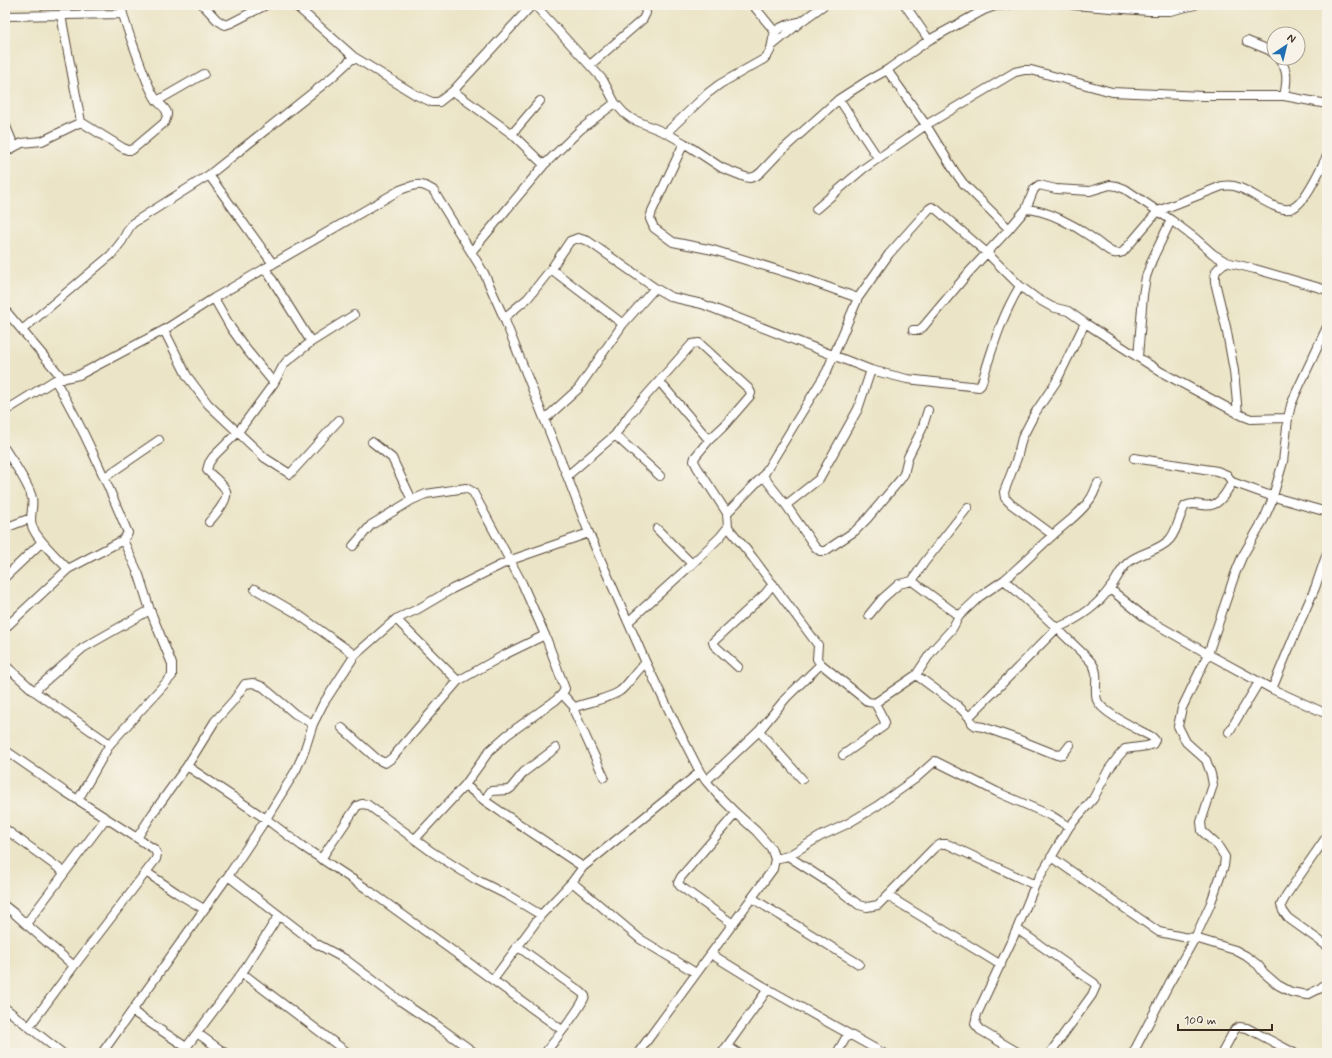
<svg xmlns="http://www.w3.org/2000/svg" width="1332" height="1058" font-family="Mynerve,sans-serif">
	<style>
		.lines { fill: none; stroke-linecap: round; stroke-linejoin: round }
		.minor-casing { stroke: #554637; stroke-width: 10 }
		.minor { stroke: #fff; stroke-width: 8 }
	</style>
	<rect width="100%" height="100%" fill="#f7f3e8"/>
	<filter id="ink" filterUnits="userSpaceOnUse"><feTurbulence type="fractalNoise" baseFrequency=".025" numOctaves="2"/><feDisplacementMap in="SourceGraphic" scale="8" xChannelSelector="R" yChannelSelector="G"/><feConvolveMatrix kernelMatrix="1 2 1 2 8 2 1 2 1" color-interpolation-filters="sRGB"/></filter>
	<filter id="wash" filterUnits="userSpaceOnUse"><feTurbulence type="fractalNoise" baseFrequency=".012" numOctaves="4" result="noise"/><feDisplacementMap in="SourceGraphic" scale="16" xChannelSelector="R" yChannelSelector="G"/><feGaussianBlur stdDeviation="0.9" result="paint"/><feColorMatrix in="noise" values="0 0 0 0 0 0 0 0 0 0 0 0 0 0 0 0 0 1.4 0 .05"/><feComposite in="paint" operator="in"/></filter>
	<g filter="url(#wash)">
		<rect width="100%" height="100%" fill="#ebe4c6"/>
	</g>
	<g filter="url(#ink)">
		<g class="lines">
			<g class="minor-casing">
				<path id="minor" d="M121,5c3,18 11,36 17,53 6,15 10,30 19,43l47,-27
					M203,5l14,15 8,5 6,-2 35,-18
					M295,5l59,52 62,38 16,7h7l14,-11 79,-86
					M535,5l68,75 12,23 9,10 8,6 34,14 18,10 38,25 23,9 5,1 6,-2 5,-4 19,-20 59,-53 28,-18 20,-11 42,-30 55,-30 11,-4 12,-1
					M753,5l22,27
					M905,5l24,35
					M1073,5l76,6h21l25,-6
					M61,15l20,107 42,26 5,2h4l32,-27c7,-12 1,-14 -7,-22
					M5,16l118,-2
					M1247,41l22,9 5,4
					M773,45l29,-24 22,-16
					M1278,58c11,11 9,24 6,38
					M590,65l53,-46 3,-6 -2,-8
					M887,70l39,55 29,47 8,11 46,46
					M453,91l59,43 32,31
					M839,99l39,59
					M5,124l9,22
					M666,133l42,-40 12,-9 44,-25c13,-11 4,-24 16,-31 6,-4 15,-5 22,-7
					M512,134l28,-33
					M684,143l-32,68 -2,8 4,9 19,14 40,8 81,25 64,23
					M5,152l17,-9 20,-2 39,-19
					M209,175l64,89
					M816,209l47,-40 63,-44 89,-53 9,-2h7l81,22 91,4h81l43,8
					M1026,209l8,-20 5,-4 17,4 34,2 20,-6 7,1 8,3 46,31 25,19 17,15 13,8 29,7 72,21
					M472,251l72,-86 37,-36 34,-26
					M1226,262c-9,7 -12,8 -11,20l11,45 8,44 4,43
					M265,268l46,74
					M551,269l72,55
					M214,298l17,30 15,21 28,34
					M5,310l58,69
					M504,318l24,-20 23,-29 19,-28 8,-3 10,3 67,47 16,9 31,7 169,66 36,9 72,8 2,-2c11,-35 20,-68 39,-99
					M22,330l89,-75 11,-14 7,-13 4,-5 76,-48 121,-96 24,-22
					M164,330l23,46 21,28 57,54 25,16 49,-54
					M913,330h6l4,-3 47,-56 39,-42 17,-20c21,1 48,16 65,28 7,5 15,13 23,16 3,1 6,0 9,-1l35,-41 64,-25c7,-1 12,-1 18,2 15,5 42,30 56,18 12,-9 24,-37 31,-50
					M1138,357l5,-62 3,-18 6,-17 19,-40
					M659,381l50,59 -14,17 -1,4 3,6 30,46 1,14 25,31 65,87 -1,14 4,5 47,38 7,1 41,-28 16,-24 20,-22 7,-13 20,-19 25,-17
					M5,411l50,-31 24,-5 85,-45 50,-32 186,-108c15,-5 19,-9 33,0l51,83 20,45 63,158 22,57 57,130 34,70 20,39 6,9 11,13 19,19 20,18 15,17 4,11 -2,10 -135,184
					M545,419l33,-30 45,-65 32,-36
					M615,435l45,41
					M372,442l20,16 20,42
					M5,449c8,13 24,35 27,49 2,9 -3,19 0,28 4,13 26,32 36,43
					M1134,458l83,13 10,4 5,7 42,15 53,15
					M567,476l48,-41 15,-21 62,-70 7,-1 50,46 2,4 -1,3 -26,30 -15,14
					M763,476l23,29 29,42 5,4h5l30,-20 12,-12 33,-39 4,-6 4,-17 14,-28 6,-19
					M105,477l54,-37
					M786,505l33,-26 39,-70 13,-39
					M727,513l36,-37 64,-105 31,-73 31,-44 40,-45 3,-2 4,2 51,44 33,33 16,12 16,9 16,4 17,12 76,49 82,44 8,3 37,-1
					M209,522c6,-7 22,-24 16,-33 -4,-7 -12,-12 -18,-19l2,-7 4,-6 25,-25 36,-49 9,-17 4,-5 24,-19 43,-27
					M5,528l26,-10
					M657,529l35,35
					M1053,535l-42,-31 -6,-6 -1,-6 13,-34 5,-20 13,-25 21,-31 29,-59
					M353,546l18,-21 41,-25 14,-6 40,-6 7,4 49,91 23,52 20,54 -3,5 -6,6 -49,35 -17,15 -25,35 -50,54
					M5,577l37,-35
					M912,581l12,-18 44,-56
					M255,589l41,24 59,42
					M1110,589l37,30 61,35 64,35 55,25
					M869,615l13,-16 17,-15 13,-3 47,35
					M396,619l62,62
					M628,622l64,-58 28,-27 8,-10
					M5,628l63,-59 55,-29 5,-7c-22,-52 -44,-104 -73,-153
					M5,665l29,26 76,53
					M738,667l-24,-22 -1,-3 52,-48 8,-10
					M916,675l41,30 12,12 3,6 4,3 7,1 34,12 40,16 6,-1 7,-9
					M1272,689l28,-67 15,-34 12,-35
					M34,691l49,-43 67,-38
					M562,694l13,14
					M969,717l88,-89c21,-9 40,-21 53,-40 7,-8 11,-21 20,-27 12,-9 31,-11 40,-22 8,-10 9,-23 15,-33 6,-3 10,-2 16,-1 3,0 7,1 10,0 9,-1 17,-15 21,-23
					M342,728l35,31 8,4 7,-5 66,-77 48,-27 39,-19
					M759,731l27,-33 35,-34
					M1229,732l30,-50
					M5,750l59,41 90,58 3,5 -1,5 -82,107 -45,61
					M843,755l41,-29 1,-4 -10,-19
					M187,766l79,53 36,27 65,43 195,141
					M604,777l-30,-66 1,-3 3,-2c12,-4 32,-8 42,-15 10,-8 16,-21 26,-28
					M706,781l53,-50 43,48
					M465,785l20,16 98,66
					M78,800l32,-56 62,-68v-12l-22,-54 -11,-35 -16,-35
					M485,801l3,-6 3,-4 17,-1 3,-2 13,-16 32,-24
					M5,829l59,43
					M1327,836l-40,58 -6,11 2,6 5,7 39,28
					M137,838l16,-25 34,-47 28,-45 19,-21 11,-16 8,-1 10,4 32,27 18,10
					M788,856l33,-20 26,-12 30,-18 38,-27 20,-18 62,31 55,24 17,11
					M1051,857l108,75 24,5 12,1 40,12 11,6 12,9 6,8 14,12 13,7 16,3 12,-6 8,-6
					M321,859l36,-53 5,-2 6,1 64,47 43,27 34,17 32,19
					M775,859l13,-3 43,28 28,21 8,2 11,-2 56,-57 7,-4h6l88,41
					M146,872l31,21 27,16
					M228,876l87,67 30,16 57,43 36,24 37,27
					M572,882l68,57 56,34
					M888,896l113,69
					M752,898l107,66
					M5,906l10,8 11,10 48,42
					M26,924l80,-106
					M733,924l-53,-38 -2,-3 3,-6 55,-64
					M1017,929l77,54 2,3 -4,9 -42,58
					M517,946l64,46 4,4c-4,13 -31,45 -40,57
					M711,954l57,35 115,64
					M242,973l106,80
					M493,980l48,-65 31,-33 11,-15 117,-95
					M5,1008l57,45
					M132,1011l54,36
					M197,1033l28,20
					M727,1046l11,7
					M102,1053l126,-177 38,-57 30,-49 8,-18 9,-28 10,-20 32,-49 41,-36 22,-10 34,-20 59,-29 78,-27
					M182,1053l60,-80 37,-58
					M722,1053l46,-64
					M837,1053l11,-19
					M1019,1053l-39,-23 -5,-6 2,-10 40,-85 18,-44 34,-58 24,-28 16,-30 9,-12 7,-8 22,-3 6,-2 2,-4 -3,-3c-12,-7 -51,-24 -55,-37 -4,-13 4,-26 -6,-38 -6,-7 -13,-13 -20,-20 -21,-21 -44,-42 -67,-62 17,-14 32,-30 48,-44 12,-12 26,-20 36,-34 5,-5 7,-13 10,-19
					M1133,1053l36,-69 26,-46 15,-33 14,-39 1,-9 -7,-11 -16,-15 -1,-9 12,-37 -2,-11 -5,-14 -20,-18 -8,-16 4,-18 26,-54 27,-80 7,-17 22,-38 7,-16 12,-41 5,-44 3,-13 5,-12 31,-66
					M1222,1053l13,-24 4,-2 8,1 47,25"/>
			</g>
			<use href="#minor" class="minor"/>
		</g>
	</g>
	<rect width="1332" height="1058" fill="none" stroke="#f7f3e8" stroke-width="20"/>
	<g transform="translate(1286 46) rotate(35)"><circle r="19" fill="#f7f3e8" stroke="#aca397"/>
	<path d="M0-3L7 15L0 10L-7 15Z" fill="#1f6fb2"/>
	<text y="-6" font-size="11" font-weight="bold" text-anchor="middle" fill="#3b2a1e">N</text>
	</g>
	<path d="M1178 1024v6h94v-6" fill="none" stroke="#3b2a1e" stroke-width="2"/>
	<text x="1184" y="1024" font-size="12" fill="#3b2a1e" stroke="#f7f3e8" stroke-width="3" paint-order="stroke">100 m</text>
</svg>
